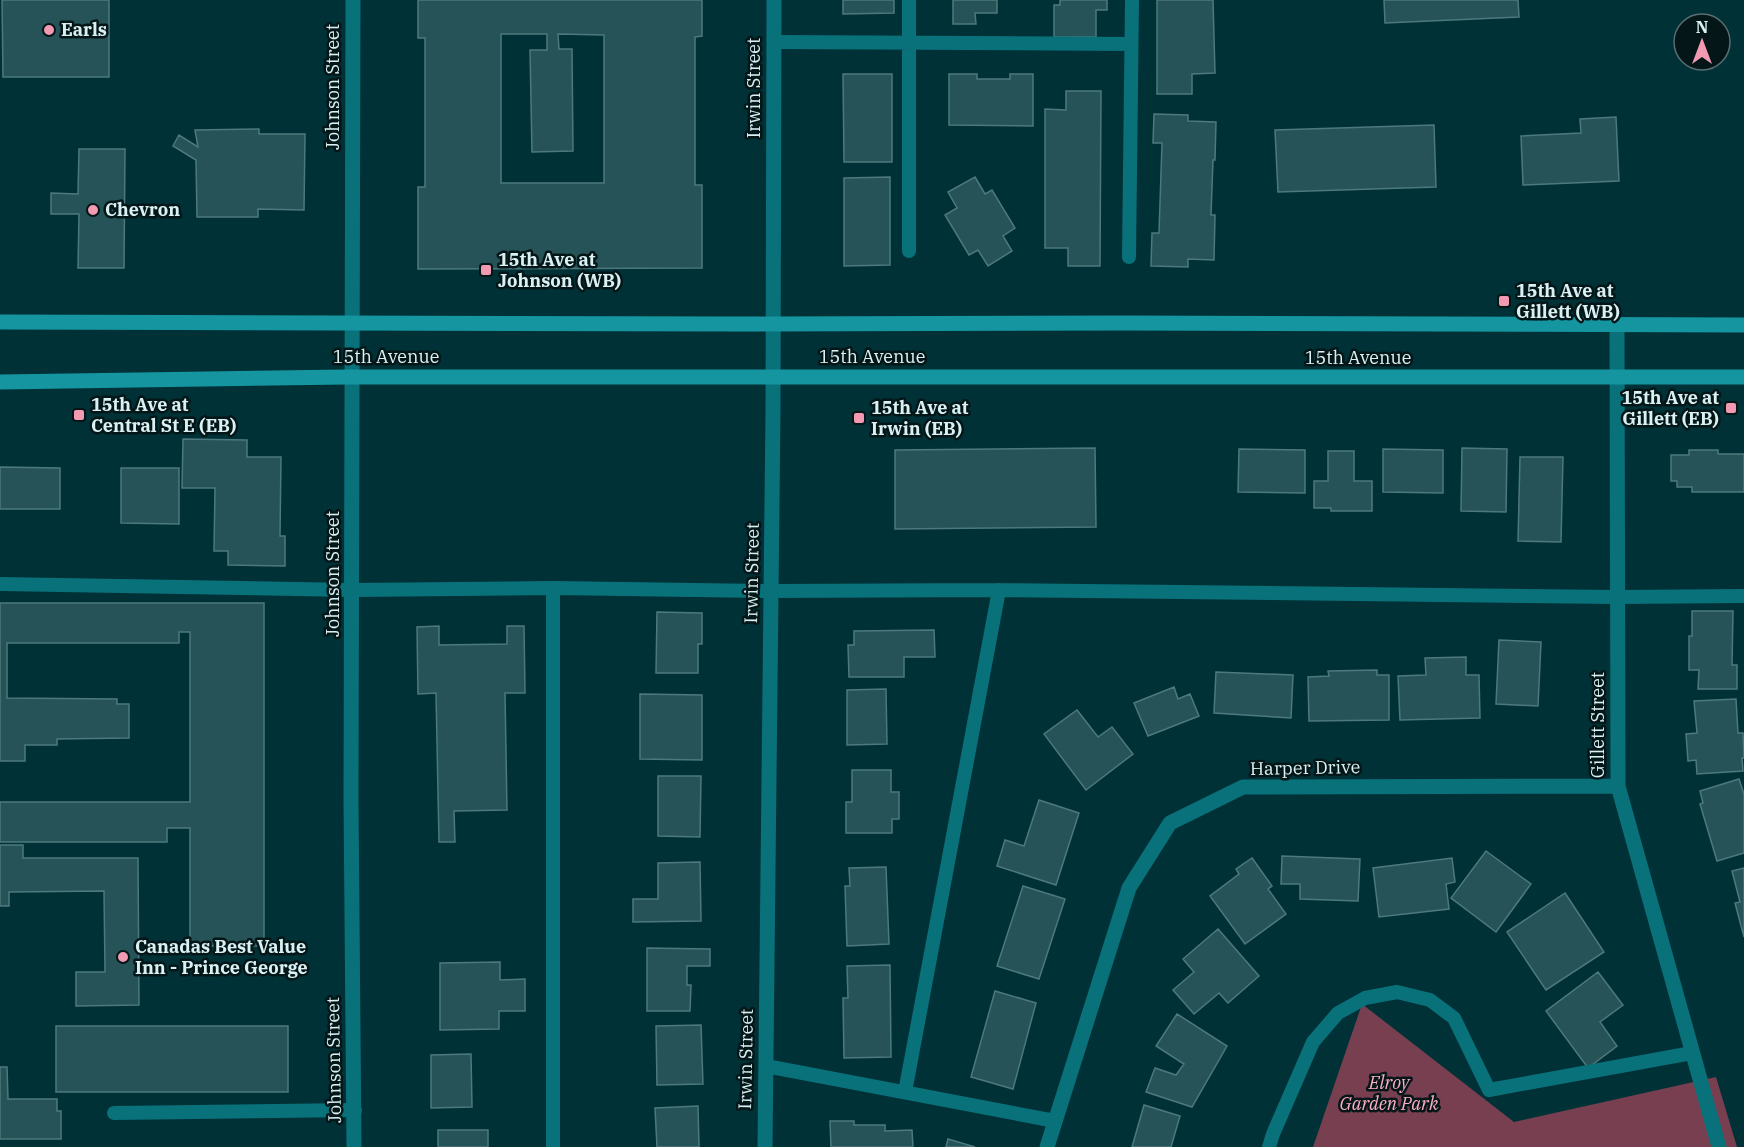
<svg xmlns="http://www.w3.org/2000/svg" width="1744" height="1147" font-family="'IBM Plex Serif',serif">
	<style>
		.green { fill: #773f4f }
		.building { fill: #265357; stroke: #4d797e; stroke-width: 1.5; fill-rule: evenodd }
		.lines { fill: none; stroke-linecap: round; stroke-linejoin: round }
		.service { stroke: #09717a; stroke-width: 14 }
		.minor { stroke: #09717a; stroke-width: 15 }
		.secondary { stroke: #1495a0; stroke-width: 15 }
		.poi-dot { fill: #f19ab1; stroke: #041618; stroke-width: 2 }
		.labels { text-anchor: middle; stroke-width: 5; stroke-linejoin: round; paint-order: stroke }
		.poi-label { font-size: 18px; font-weight: bold; fill: #d9f1f3; stroke: #041618; text-anchor: start }
		.street-label { font-size: 18px; fill: #d9f1f3; stroke: #041618 }
		.park-label { font-size: 18px; font-style: italic; fill: #fcaec2; stroke: #041618 }
	</style>
	<rect width="100%" height="100%" fill="#003136"/>
	<path class="green" d="M1362,1004l152,118 202,-45 21,70h-424z"/>
	<path class="building" d="M2,0h107v77h-106z
		M418,0h284v36l-7,1v148h7v83l-284,1v-82h7v-149h-7zM501,34h46v16h-17l2,102 41,-1 -1,-102h-13l-1,-15 46,1v148h-103z
		M843,0h51v13l-51,1z
		M953,0h44v13h-22l1,11h-23z
		M1060,0h47v10h-11v27h-42v-32h6z
		M1157,0h56l2,73 -23,1v20h-35z
		M1384,0h134l1,17 -134,6z
		M843,74h49v88h-48z
		M949,74h28v5h33v-5h23v52l-84,-1z
		M1066,91h35l-1,175h-32v-18h-23v-139l21,1z
		M1154,114l34,1v6l28,1 -1,38h-2l-2,55h4l-1,45 -26,-1v8l-37,-1 1,-33h7l3,-90h-9z
		M1616,117l3,64 -96,4 -2,-49 60,-3 -1,-14z
		M1434,125l2,62 -158,5 -3,-62z
		M259,129v5h46l-1,76 -46,-1v8h-61l-1,-57 -23,-14 6,-11 19,12 -3,-17z
		M79,149h46l-1,119h-46l1,-54h-28v-21l27,1z
		M890,177v88l-46,1v-88z
		M975,177l10,17 7,-4 23,38 -12,8 9,15 -24,15 -10,-16 -9,5 -24,-40 12,-7 -9,-16z
		M183,439l64,1v17h34l-1,79h5v30l-57,-1v-14h-14l1,-63h-33z
		M1095,448l1,79 -201,2v-79z
		M1462,448l45,1 -1,63 -45,-1z
		M1239,449l66,1v43l-67,-1z
		M1383,449l60,1v43l-60,-1z
		M1689,450h29v4h26v38h-52v-5h-15v-6h-6v-26h18z
		M1328,451h26v30h18v30h-41v-3h-17v-27h14z
		M1520,457h43l-2,85 -43,-1z
		M0,467l60,1v41h-60z
		M121,468h58v56l-58,-1z
		M0,603h264v343h-74v-118h-23v14h-167v-40h190v-170h-11v11h-172v55l110,1v5h12v34l-72,1v6h-32v16h-25z
		M1692,611h41l-1,54h5v24h-39l1,-19h-10v-34h3z
		M657,612l45,1v31h-4v29h-42z
		M439,626v19l68,-1v-18h17l1,67h-20l2,117 -53,1 1,31h-16l-3,-149 -18,1 -1,-67z
		M934,630l1,27h-31v20h-55l-1,-32h6v-14z
		M1499,640l42,2 -3,64 -42,-2z
		M1466,657v18h13l1,43 -80,2 -2,-44 28,-1 -1,-17z
		M1377,670v5h12v45l-80,1 -1,-44 21,-1 -1,-5z
		M1216,672l77,3 -2,43 -77,-5z
		M1174,687l4,12 12,-5 9,22 -51,20 -14,-33z
		M886,689l1,55 -40,1v-55z
		M640,694l62,1v65l-62,-1z
		M1736,699l2,34h5l1,25h-2l1,13 -46,3 -1,-14 -8,1 -2,-27 11,-1 -3,-32z
		M1077,710l21,27 14,-10 21,27 -47,36 -42,-56z
		M852,770h39v22h8v27h-7v14h-46v-31h6z
		M658,776h43l-1,61 -42,-1z
		M1739,779l5,15v59l-27,8 -17,-57 3,-1 -3,-12z
		M1039,800l40,13 -23,72 -59,-19 8,-26 19,6z
		M0,845h23v13h115l1,147 -63,1v-34h29l-1,-81 -95,1v14h-9z
		M1486,851l45,33 -35,48 -45,-34z
		M1282,856l78,3 -2,42 -58,-2v-15h-19z
		M1252,858l20,28 -4,3 18,25 -41,30 -35,-48 29,-22 -3,-5z
		M1452,858l3,24 -9,2 3,25 -70,8 -6,-49z
		M700,862l1,59 -68,1v-23h25v-36z
		M886,867l3,77 -42,2 -2,-60h5l-1,-18z
		M1744,868v69l-9,-34 5,-1 -8,-31z
		M1023,886l42,13 -26,80 -42,-13z
		M1565,893l39,59 -58,38 -39,-58z
		M1218,929l41,47 -31,27 -9,-10 -25,21 -21,-24 21,-18 -11,-13z
		M647,948l63,1v17h-23v19h4l-1,26h-43z
		M500,962v18l25,-1v32h-26v18l-59,1v-67z
		M890,965l1,92 -47,1 -1,-60h5l-1,-32z
		M1598,972l25,33 -23,17 17,24 -29,22 -42,-57z
		M995,991l41,12 -23,86 -42,-12z
		M1177,1014l50,32 -35,61 -46,-15 9,-24 21,7 8,-11 -28,-18z
		M701,1025l2,59 -46,1 -1,-59z
		M56,1026h232v66h-232z
		M471,1054l1,53 -41,1v-53z
		M0,1067h7l1,32h49v12h4v28h-61z
		M1144,1105l36,11 -9,31h-39z
		M698,1106l1,41h-42l-2,-39z
		M830,1121h24v4h31v6l27,-1 1,17h-82z
		M438,1130h50v17h-50z
		M948,1139l27,8h-29z"/>
	<g class="lines">
		<path class="service" d="M909,0v251
			M774,42l357,2
			M1129,257l3,-257
			M0,584l353,6 200,-2 218,3 228,-1 618,7 127,-1
			M553,588v559
			M766,1066l289,55
			M905,1092l94,-502
			M114,1113l241,-3
			M1269,1147l4,-13 40,-92 25,-29 27,-15 32,-6 33,8 24,18 35,72 203,-37"/>
		<path class="minor" d="M353,0l-2,800 3,347
			M1617,324l1,462 101,361
			M765,1147l8,-737 1,-410
			M1047,1147l82,-259 41,-65 73,-36 375,-1"/>
		<path class="secondary" d="M0,322l738,2 387,-1 619,2
			M0,382l347,-5h1397"/>
	</g>
	<g class="poi-dot">
		<circle cx="49" cy="30" r="6"/>
		<circle cx="93" cy="210" r="6"/>
		<rect x="480" y="264" width="12" height="12" rx="3"/>
		<rect x="1498" y="295" width="12" height="12" rx="3"/>
		<rect x="1725" y="402" width="12" height="12" rx="3"/>
		<rect x="73" y="409" width="12" height="12" rx="3"/>
		<rect x="853" y="412" width="12" height="12" rx="3"/>
		<circle cx="123" cy="957" r="6"/>
	</g>
	<g class="labels">
		<g class="poi-label">
			<text x="61" y="36">Earls</text>
			<text x="105" y="216">Chevron</text>
			<text x="498" y="266">15th Ave at<tspan x="498" dy="21">Johnson (WB)</tspan></text>
			<text x="1516" y="297">15th Ave at<tspan x="1516" dy="21">Gillett (WB)</tspan></text>
			<text x="1719" y="404" text-anchor="end">15th Ave at<tspan x="1719" dy="21">Gillett (EB)</tspan></text>
			<text x="91" y="411">15th Ave at<tspan x="91" dy="21">Central St E (EB)</tspan></text>
			<text x="871" y="414">15th Ave at<tspan x="871" dy="21">Irwin (EB)</tspan></text>
			<text x="135" y="953">Canadas Best Value<tspan x="135" dy="21">Inn - Prince George</tspan></text>
		</g>
		<g class="street-label">
			<text transform="translate(333 87) rotate(-90)" y="6">Johnson Street</text>
			<text transform="translate(754 88) rotate(-90)" y="6">Irwin Street</text>
			<text x="386" y="363">15th Avenue</text>
			<text x="872" y="363">15th Avenue</text>
			<text x="1358" y="364">15th Avenue</text>
			<text transform="translate(752 573) rotate(-89)" y="6">Irwin Street</text>
			<text transform="translate(333 574) rotate(-90)" y="6">Johnson Street</text>
			<text transform="translate(1598 725) rotate(-90)" y="6">Gillett Street</text>
			<text transform="translate(1305 768) rotate(-1)" y="6">Harper Drive</text>
			<text transform="translate(746 1059) rotate(-89)" y="6">Irwin Street</text>
			<text transform="translate(334 1060) rotate(-91)" y="6">Johnson Street</text>
		</g>
		<g class="park-label">
			<text x="1389" y="1089">Elroy<tspan x="1389" dy="21">Garden Park</tspan></text>
		</g>
	</g>
	<g transform="translate(1702 42)"><circle r="28" fill="#041618" stroke="#596e70" stroke-width="1.5"/>
	<path d="M0-4.5L10 22L0 15L-10 22Z" fill="#f19ab1"/>
	<text y="-9" font-size="16" font-weight="bold" text-anchor="middle" fill="#d9f1f3">N</text>
	</g>
</svg>
